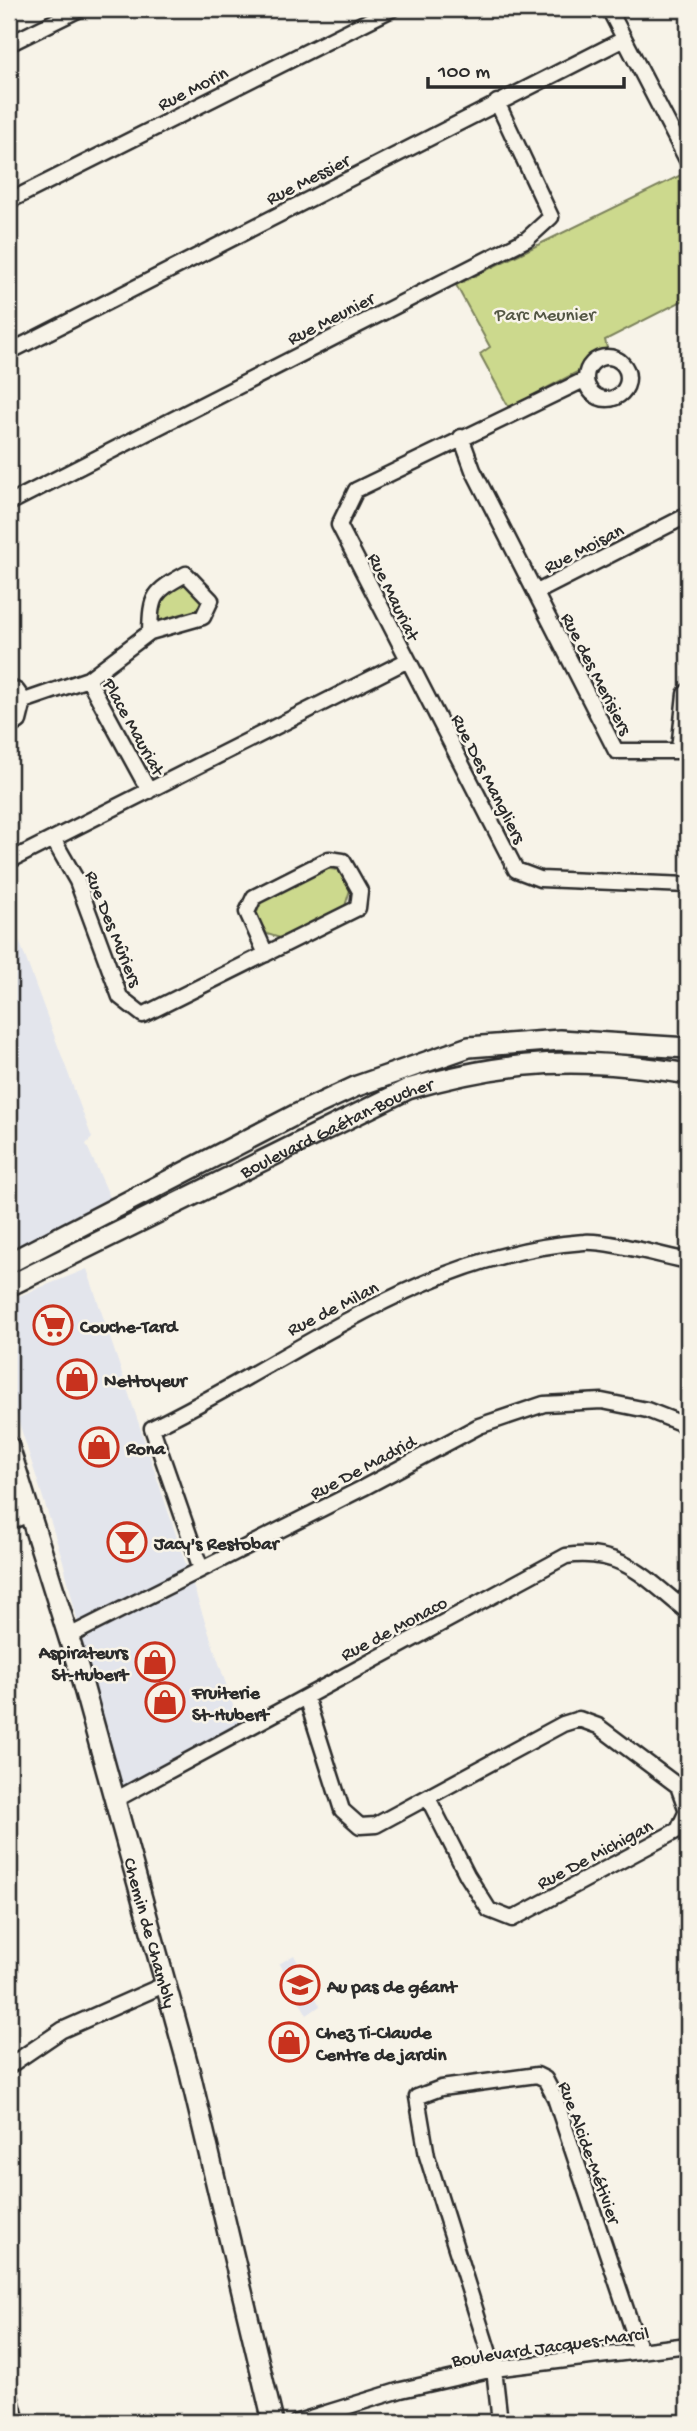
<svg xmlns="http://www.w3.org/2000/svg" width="697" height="2431" font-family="'Gochi Hand',sans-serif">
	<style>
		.built { fill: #e3e5ec }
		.green { fill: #ccd98d; stroke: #7c825c; stroke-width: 2 }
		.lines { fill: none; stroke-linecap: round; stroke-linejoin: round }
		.street-casing { stroke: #2b2b2b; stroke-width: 19 }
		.secondary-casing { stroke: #2b2b2b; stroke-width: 24 }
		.street { stroke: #f7f3e8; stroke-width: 14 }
		.secondary { stroke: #f7f3e8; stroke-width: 19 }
		.labels { text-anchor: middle; stroke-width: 5; stroke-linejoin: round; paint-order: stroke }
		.street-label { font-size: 19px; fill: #2b2b2b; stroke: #f7f3e8 }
		.park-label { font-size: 19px; fill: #535644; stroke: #f7f3e8 }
		.poi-label { font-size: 19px; font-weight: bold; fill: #2b2b2b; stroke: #f7f3e8; text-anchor: start }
	</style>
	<rect width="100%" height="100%" fill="#f7f3e8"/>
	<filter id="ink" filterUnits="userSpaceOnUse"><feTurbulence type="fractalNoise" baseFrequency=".0143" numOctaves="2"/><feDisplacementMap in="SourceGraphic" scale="14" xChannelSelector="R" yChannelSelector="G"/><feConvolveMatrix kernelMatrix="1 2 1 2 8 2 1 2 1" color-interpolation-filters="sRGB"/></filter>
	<g filter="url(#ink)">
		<path class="built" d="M9,913l83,225 -6,6 28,62 -105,46z
			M87,1269l153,457 -121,67 -56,-232 -54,-170v-91z
			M294,1955l26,51 -13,9 -28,-51z"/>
		<path class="green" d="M687,172l1,126 -83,42 3,12 -19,10 -8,8 -72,38 -29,-54 10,-7 -34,-62z
			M186,578l21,24 -9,12 -45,15v-27z
			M322,868l16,2 12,20 -5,16 -62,33 -16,-5 -11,-19 6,-15z"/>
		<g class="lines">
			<g class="street-casing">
				<path id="street" d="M609,9l79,153
					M9,44l71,-35
					M9,201l383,-192
					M9,352l615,-313
					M586 378a21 21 0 1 1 42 0a21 21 0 1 1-42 0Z
					M586,379l-230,111 -17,35 177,345 24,9 148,6
					M461,437l12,33 143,281h72
					M9,503l518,-264 24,-22 -54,-115
					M537,592l151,-77
					M88,679l61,112
					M9,687l8,4 7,10 -5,20 -10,6
					M24,701l64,-22 62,-47 53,-15 8,-17 -25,-26c-33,18 -35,21 -36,58
					M679,749l6,-55 3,-3
					M53,839l24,42 43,116 23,18 215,-107 2,-17 -17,-30 -14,-2 -75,38 -7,15 19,42
					M9,861l397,-200
					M9,1522l21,-8
					M201,1569l-49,-141c140,-67 270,-175 432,-186 22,-2 79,14 104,19
					M680,1605l8,-11
					M69,1636l294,-148 116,-62 65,-22 58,-3 45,9 41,16
					M306,1697l36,113 18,16 16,-1 187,-101 16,-5 19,7 80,60 9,25 -9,19 -166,89 -23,-9 -22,-35 -39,-77
					M115,1800l451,-244c57,-8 80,23 122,56
					M688,2005v10
					M9,2066l53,-36 104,-46
					M9,2391l8,31
					M297,2422l104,-32 93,-21 194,-24
					M500,2422l-6,-53 -67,-213 -10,-59 24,-9 96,-13 8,4 10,19 85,253"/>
			</g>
			<g class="secondary-casing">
				<g id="secondary">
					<path d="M9,1263l288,-149 60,-28 112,-39 91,-7 128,8"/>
					<path id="s1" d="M9,1286l399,-197c103,-30 175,-33 280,-15"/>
					<path id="s2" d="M9,1447l69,220 110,398 85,357"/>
				</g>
			</g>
			<use href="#street" class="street"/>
			<use href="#secondary" class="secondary"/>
		</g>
	</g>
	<defs>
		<g id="supermarket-ring" transform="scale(2.0125)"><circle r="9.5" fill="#f7f3e8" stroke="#c8321e" stroke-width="1.5"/><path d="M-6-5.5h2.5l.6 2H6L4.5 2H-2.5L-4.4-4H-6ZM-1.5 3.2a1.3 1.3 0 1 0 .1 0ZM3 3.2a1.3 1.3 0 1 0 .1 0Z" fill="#c8321e"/></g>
		<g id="shop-ring" transform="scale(2.0125)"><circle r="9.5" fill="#f7f3e8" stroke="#c8321e" stroke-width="1.5"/><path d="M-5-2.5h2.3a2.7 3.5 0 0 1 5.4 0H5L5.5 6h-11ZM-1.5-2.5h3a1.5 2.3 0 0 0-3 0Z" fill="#c8321e"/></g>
		<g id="bar-ring" transform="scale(2.0125)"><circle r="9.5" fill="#f7f3e8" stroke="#c8321e" stroke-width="1.5"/><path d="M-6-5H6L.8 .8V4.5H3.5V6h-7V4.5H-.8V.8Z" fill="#c8321e"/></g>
		<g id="school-ring" transform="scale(2.0125)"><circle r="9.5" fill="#f7f3e8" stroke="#c8321e" stroke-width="1.5"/><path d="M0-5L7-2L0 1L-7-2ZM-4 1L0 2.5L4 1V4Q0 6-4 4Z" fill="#c8321e"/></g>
	</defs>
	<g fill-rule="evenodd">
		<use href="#supermarket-ring" x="53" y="1325"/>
		<use href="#shop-ring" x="77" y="1379"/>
		<use href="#shop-ring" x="99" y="1447"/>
		<use href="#bar-ring" x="127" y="1542"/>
		<use href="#shop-ring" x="155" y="1662"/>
		<use href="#shop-ring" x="165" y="1702"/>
		<use href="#school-ring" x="300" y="1985"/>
		<use href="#shop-ring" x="289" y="2042"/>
	</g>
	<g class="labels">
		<g class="street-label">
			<text transform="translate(192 87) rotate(-27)" y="7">Rue Morin</text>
			<text transform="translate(307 178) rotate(-27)" y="7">Rue Messier</text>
			<text transform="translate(330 317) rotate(-27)" y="7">Rue Meunier</text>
			<text transform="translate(583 547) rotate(-27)" y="7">Rue Moisan</text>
			<text transform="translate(395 596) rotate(64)" y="7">Rue Mauriat</text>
			<text transform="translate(598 673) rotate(63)" y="7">Rue des Merisiers</text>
			<text transform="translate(135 726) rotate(61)" y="7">Place Mauriat</text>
			<text transform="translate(490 778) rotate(63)" y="7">Rue Des Mangliers</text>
			<text transform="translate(115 928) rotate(68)" y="7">Rue Des Mûriers</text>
			<text dy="7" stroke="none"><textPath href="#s1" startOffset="364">Boulevard Gaétan-Boucher</textPath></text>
			<text transform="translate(332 1307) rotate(-27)" y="7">Rue de Milan</text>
			<text transform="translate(362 1466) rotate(-28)" y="7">Rue De Madrid</text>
			<text transform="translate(393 1627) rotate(-28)" y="7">Rue de Monaco</text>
			<text transform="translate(594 1853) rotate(-28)" y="7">Rue De Michigan</text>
			<text dy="7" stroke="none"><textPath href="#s2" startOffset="506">Chemin de Chambly</textPath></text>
			<text transform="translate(591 2152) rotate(70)" y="7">Rue Alcide-Métivier</text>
			<text transform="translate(550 2345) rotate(-8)" y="7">Boulevard Jacques-Marcil</text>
		</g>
		<g class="park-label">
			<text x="545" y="320">Parc Meunier</text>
		</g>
		<g class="poi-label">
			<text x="80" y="1332">Couche-Tard</text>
			<text x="104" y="1386">Nettoyeur</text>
			<text x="126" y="1454">Rona</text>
			<text x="154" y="1549">Jacy's Restobar</text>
			<text x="128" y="1658" text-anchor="end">Aspirateurs<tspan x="128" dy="22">St-Hubert</tspan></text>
			<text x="192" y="1698">Fruiterie<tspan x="192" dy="22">St-Hubert</tspan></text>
			<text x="327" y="1992">Au pas de géant</text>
			<text x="316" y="2038">Chez Ti-Claude<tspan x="316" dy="22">Centre de jardin</tspan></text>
		</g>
	</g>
	<rect width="697" height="2431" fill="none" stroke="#f7f3e8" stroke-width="35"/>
	<rect x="18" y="18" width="662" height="2396" fill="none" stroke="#2b2b2b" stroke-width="2.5" filter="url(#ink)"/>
	<path d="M428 77v10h196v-10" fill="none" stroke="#2b2b2b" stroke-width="3.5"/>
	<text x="438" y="77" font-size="21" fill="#2b2b2b" stroke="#f7f3e8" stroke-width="5" paint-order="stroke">100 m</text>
</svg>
